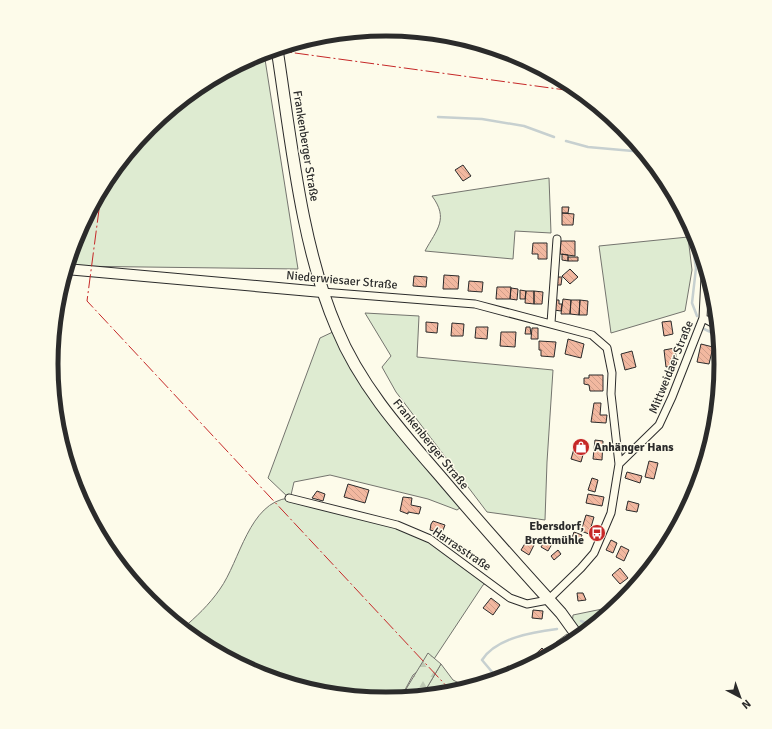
<svg xmlns="http://www.w3.org/2000/svg" width="772" height="729" font-family="Signika,sans-serif">
	<style>
		.grass { fill: #deebd1; stroke: #74746e }
		.forest { fill: url(#forest-firs); stroke: #74746e }
		.parking { fill: #eceadb; stroke: #74746e }
		.lines { fill: none; stroke-linecap: round; stroke-linejoin: round }
		.stream { stroke: #c7d0d0; stroke-width: 2.5 }
		.building { fill: url(#building-back-hatch); stroke: #2b2b2b }
		.minor-casing { stroke: #2b2b2b; stroke-width: 9 }
		.secondary-casing { stroke: #2b2b2b; stroke-width: 12 }
		.primary-casing { stroke: #2b2b2b; stroke-width: 13 }
		.minor { stroke: #fdfbea; stroke-width: 7 }
		.secondary { stroke: #fdfbea; stroke-width: 10 }
		.primary { stroke: #fdfbea; stroke-width: 11 }
		.power { stroke: #c62828; stroke-width: 1; stroke-dasharray: 14 3 2 3; stroke-linecap: butt }
		.labels { text-anchor: middle; stroke-width: 3; stroke-linejoin: round; paint-order: stroke }
		.street-label { font-size: 12px; fill: #2b2b2b; stroke: #fdfbea }
		.poi-label { font-size: 12px; font-weight: bold; fill: #2b2b2b; stroke: #fdfbea; text-anchor: start }
		.rim { fill: none; stroke: #2b2b2b; stroke-width: 5 }
	</style>
	<defs>
		<pattern id="forest-firs" width="22" height="20" patternUnits="userSpaceOnUse"><rect width="22" height="20" fill="#deebd1"/><path d="M5 1l3.5 6h-7zM16 11l3.5 6h-7z" fill="#bfcab4"/></pattern>
		<pattern id="building-back-hatch" width="6" height="6" patternUnits="userSpaceOnUse"><rect width="6" height="6" fill="#f2b8a0"/><path d="M-1 5l2 2M0 0l6 6M5-1l2 2" fill="none" stroke="#d09e8a"/></pattern>
	</defs>
	<rect width="100%" height="100%" fill="#fdfbea"/>
	<path class="grass" d="M264,53l34,216 -231,-3c25,-82 82,-154 159,-194 12,-7 24,-15 38,-19z
		M549,178l2,55 -36,-2 -2,28 -88,-8c12,-22 24,-32 7,-55z
		M688,237l4,33 -7,41 -74,22 -12,-87z
		M365,313l54,3 -2,41 136,13 -6,92 -2,58 -58,-8 -91,-120 -14,-25 9,-11z
		M337,330l21,40 106,135 -7,5 -29,-11 -98,-24 -36,7 -3,13 106,30 33,14 59,42 -6,4 -49,74 -21,16 -13,24c-71,7 -163,-25 -218,-70 14,-12 27,-24 38,-40 20,-28 29,-87 69,-91l-21,-20 52,-140z
		M612,607l2,2 -33,27 -9,-11 1,-10z
		M441,664l12,16 16,8 -18,6 -29,2z"/>
	<path class="forest" d="M428,653l13,11 -19,32 -22,3z"/>
	<path class="parking" d="M567,634l6,9 -10,6 -7,-7z"/>
	<g class="lines">
		<path class="stream" d="M438,117l44,2 42,7 30,11
			M566,141l22,6 56,5
			M688,220l8,48 -4,35 5,13
			M702,328l17,8
			M581,621l13,5
			M498,679l-16,-19c14,-22 51,-28 75,-31"/>
	</g>
	<path class="building" d="M463,165l8,11 -8,5 -8,-11z
		M562,207h7l-1,6h-6z
		M562,213l12,1 -1,11h-11z
		M561,241h14v15l-15,-2z
		M533,243h14v16h-9v-5h-6z
		M562,254l6,1v6l-6,-1z
		M568,257h10v4h-10z
		M570,269l8,8 -8,7 -8,-8z
		M444,275l15,1 -1,13h-15z
		M414,276l13,1 -1,10 -13,-1z
		M556,277h6l-1,8h-6z
		M469,281l14,1 -1,10 -14,-1z
		M497,287h14l-1,12h-14z
		M511,288l7,1 -1,11 -7,-1z
		M520,290l6,1 -1,8h-5z
		M526,291h8v13l-9,-1z
		M534,291l9,1 -1,12h-8z
		M563,299l8,1 -1,14h-9z
		M555,300h4v4h3l-1,7 -7,-1z
		M571,300h9l-1,15 -9,-1z
		M580,300l8,1 -1,14h-8z
		M671,321l2,13 -9,2 -2,-14z
		M426,322l12,1 -1,10 -11,-1z
		M452,323l12,1 -1,12h-12z
		M476,327h12l-1,12 -12,-1z
		M526,327h4l1,7h-6z
		M532,328h6v11h-7z
		M501,332h15l-1,15 -15,-1z
		M568,339l16,5 -3,14 -16,-4z
		M539,341l17,1 -2,15 -13,-1v-6h-2z
		M701,344l12,3 -4,17 -12,-2z
		M675,348l2,17 -11,2 -2,-17z
		M632,351l4,16 -11,3 -4,-16z
		M589,375h14v16h-13l-1,-6 -5,-1v-6h5z
		M594,403h7l-1,12h7l-1,8 -15,-1z
		M595,440l8,1 -1,19 -9,-1z
		M576,442l10,2 -5,18 -10,-3z
		M649,461l9,2 -4,16 -9,-2z
		M627,472l15,4 -2,7 -15,-5z
		M592,478l6,2 -3,12 -7,-2z
		M348,484l21,6 -4,13 -21,-6z
		M317,491l8,3 -2,7 -11,-3z
		M588,494l16,3 -2,9 -16,-3z
		M403,497l9,1 -1,7 10,2 -2,7 -11,-2v2l-8,-3z
		M628,501l11,3 -2,8 -11,-2z
		M586,515l8,2 -5,17 -8,-3z
		M433,521l12,4 -3,8 -12,-3 1,-6z
		M574,532l8,3 -3,9 -8,-3z
		M529,537l7,4 -7,14 -8,-5z
		M545,540l7,4 -4,7 -7,-4z
		M611,540l6,3 -4,10 -7,-3z
		M621,546l8,4 -5,11 -8,-4z
		M558,550l3,4 -7,6 -3,-4z
		M620,568l8,10 -8,6 -8,-9z
		M577,593h6l3,7 -8,1z
		M491,598l9,7 -7,10 -10,-7z
		M533,610l10,1 -1,8 -10,-1z
		M542,648l7,8 -25,13 -2,-2z"/>
	<g class="lines">
		<g class="minor-casing">
			<path id="minor" d="M703,318l15,8
				M551,323l6,-84
				M619,464l40,-39 13,-28 31,-79 2,-42 -3,-21
				M289,498l108,27 33,14 80,59 17,6 21,-4 33,-32 13,-15 17,-40 8,-49 -8,-70 1,-21 -5,-25 -15,-13 -117,-31 -153,-12"/>
		</g>
		<g class="secondary-casing">
			<path id="secondary" d="M66,269l256,23"/>
		</g>
		<g class="primary-casing">
			<path id="primary" d="M277,49c14,90 24,197 60,280 23,56 64,102 103,147 39,46 80,92 121,137l18,25"/>
		</g>
		<use href="#minor" class="minor"/>
		<use href="#secondary" class="secondary"/>
		<use href="#primary" class="primary"/>
		<path class="power" d="M273,50l307,42
			M102,187l-15,114 366,392"/>
	</g>
	<defs>
		<g id="shop-disc" transform="scale(0.9)"><circle r="9.5" fill="#c62828" stroke="#fdfbea"/><path d="M-5-2.5h2.3a2.7 3.5 0 0 1 5.4 0H5L5.5 6h-11ZM-1.5-2.5h3a1.5 2.3 0 0 0-3 0Z" fill="#fff"/></g>
		<g id="bus-disc" transform="scale(0.9)"><circle r="9.5" fill="#c62828" stroke="#fdfbea"/><path d="M-5-6H5V4H4V6H2V4H-2V6H-4V4H-5ZM-3.5-4V0h7V-4ZM-3.5 1.2v1.5H-2V1.2ZM2 1.2v1.5H3.5V1.2Z" fill="#fff"/></g>
	</defs>
	<g fill-rule="evenodd">
		<use href="#shop-disc" x="581" y="447"/>
		<use href="#bus-disc" x="597" y="533"/>
	</g>
	<g class="labels">
		<g class="street-label">
			<text transform="translate(306 146) rotate(81)" y="4">Frankenberger Straße</text>
			<text transform="translate(342 280) rotate(5)" y="4">Niederwiesaer Straße</text>
			<text transform="translate(671 367) rotate(-68)" y="4">Mittweidaer Straße</text>
			<text transform="translate(431 444) rotate(51)" y="4">Frankenberger Straße</text>
			<text transform="translate(462 549) rotate(34)" y="4">Harrasstraße</text>
		</g>
		<g class="poi-label">
			<text x="594" y="451">Anhänger Hans</text>
			<text x="584" y="530" text-anchor="end">Ebersdorf,<tspan x="584" dy="14">Brettmühle</tspan></text>
		</g>
	</g>
	<path d="M0 0H772V729H0ZM58 364a328 328 0 1 1 656 0a328 328 0 1 1-656 0Z" fill="#fdfbea" fill-rule="evenodd"/>
	<path class="rim" d="M58 364a328 328 0 1 1 656 0a328 328 0 1 1-656 0Z"/>
	<g transform="translate(740 697) rotate(139)" stroke="#fdfbea" stroke-width="3" paint-order="stroke">
	<path d="M0-3L7 15L0 10L-7 15Z" fill="#2b2b2b"/>
	<text y="-6" font-size="11" font-weight="bold" text-anchor="middle" fill="#2b2b2b">N</text>
	</g>
</svg>
